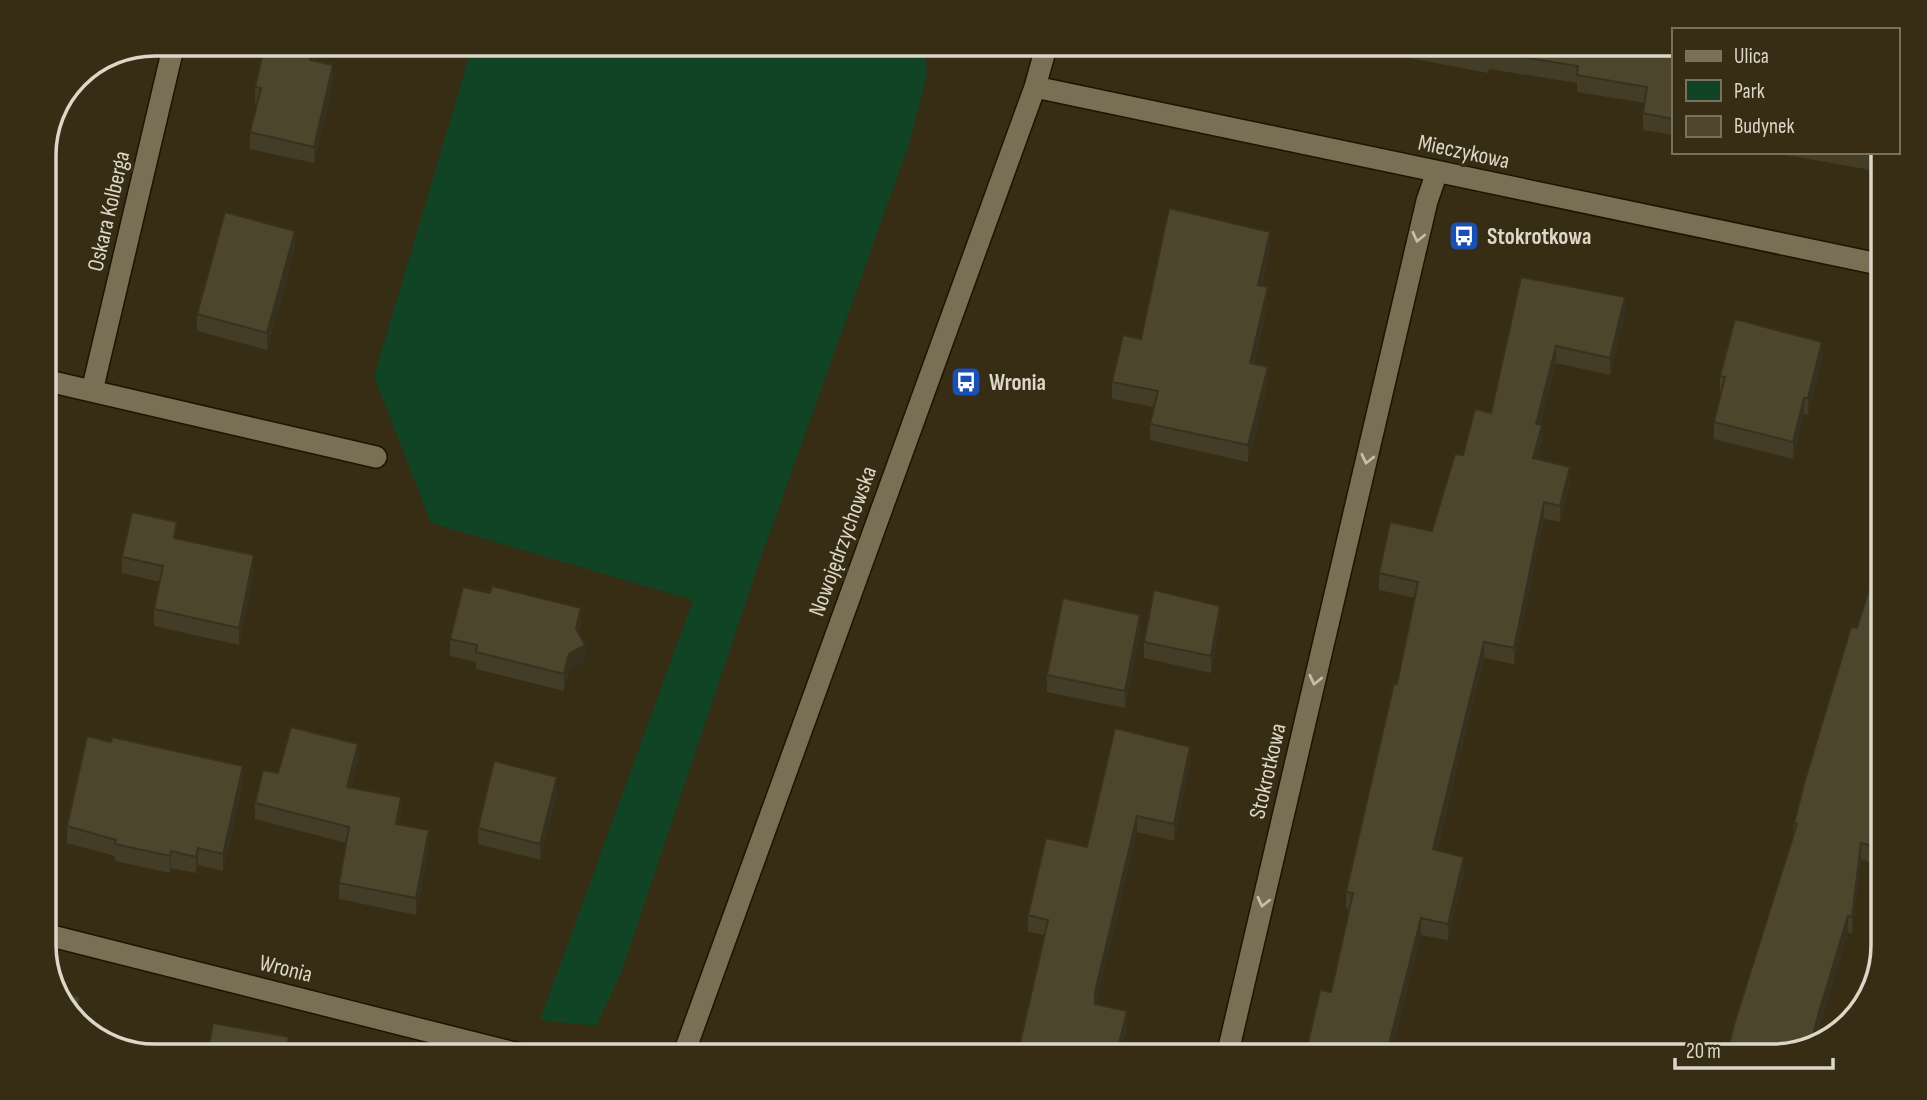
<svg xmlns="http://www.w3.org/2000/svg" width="1927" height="1100" font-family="'Sofia Sans Condensed',sans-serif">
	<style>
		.green { fill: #104425 }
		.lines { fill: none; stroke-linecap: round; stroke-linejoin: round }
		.minor-casing { stroke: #1d1500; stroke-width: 24 }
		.minor { stroke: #786f54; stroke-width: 21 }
		.wall { fill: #433c26 }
		.shaded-wall { fill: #37311f }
		.building { fill: #4e462c; stroke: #37311f; stroke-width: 2 }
		.oneway { stroke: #c3bdab }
		.labels { text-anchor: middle; stroke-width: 7; stroke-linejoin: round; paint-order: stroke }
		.street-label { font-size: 23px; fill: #dcd7c8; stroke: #362d14 }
		.poi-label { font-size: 23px; font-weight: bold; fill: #dcd7c8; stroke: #362d14; text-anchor: start }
		.rim { fill: none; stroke: #dcd7c8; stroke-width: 3.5 }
	</style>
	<rect width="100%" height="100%" fill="#362d14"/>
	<path class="green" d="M473,44h451l3,31 -18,69 -149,416 -139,413 -25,53 -56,-6 153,-420 -262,-77 -57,-147z"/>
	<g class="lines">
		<g class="minor-casing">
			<path id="minor" d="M1035,87l848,178
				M44,380l332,77
				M92,391l82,-347
				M44,934l482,122
				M683,1056l352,-969 12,-43
				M1227,1056l200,-855 10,-29"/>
		</g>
		<use href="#minor" class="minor"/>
	</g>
	<path class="wall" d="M265,44h54l-5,17 19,21 -19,81 -64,-14v-17l7,-28h-2v-17z
		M1368,44h305v91l-30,-5v-17l2,-10 -68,-11v-9l-88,-14 -1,4 -120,-23z
		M1769,152h114v15l-6,-1 -1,5z
		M295,248l-28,102 -70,-19v-17z
		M1270,248l-8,38 6,17 -14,61 14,19 -20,79 -98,-22v-16l4,-17 -42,-8v-17l29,-43z
		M1521,277l104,37 -15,61 -54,-12 -16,62 2,17 -5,17 33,25 -10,38 -16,-3 -30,145 -30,-6 -47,192 27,24 -16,66 -27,-5 -31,121h-85l26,-64 18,-83 -3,-1v-16l51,-208 18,-86 -36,-8v-17l53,-42 31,-76 28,-42z
		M1822,359l-14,56 -4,-1 -11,45 -79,-20v-17l7,-29h-1v-17z
		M1883,417v31l-4,-1v-17z
		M177,538l77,34 -15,73 -85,-19v-17l6,-27 -38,-9v-16z
		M1883,545l-4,320 -18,-6 -9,75 -4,-2 -34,113 -41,11 21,-233z
		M1220,622l-9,51 -67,-15v-16z
		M581,624l-2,10 6,27 -16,9 -5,21 -88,-22v-7l-26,-6v-17z
		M1140,632l-15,76 -78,-16v-17z
		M358,761l-7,27 50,26 -2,10 30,23 -13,68 -77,-16v-16l7,-40 -91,-24v-16l23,-30z
		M1190,764l-16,77 -37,-9 -41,172 31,24 -7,28h-103l27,-121 -16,-3v-17l59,-68z
		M243,783l-20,88 -25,-6 -2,8 -25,-5 -1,5 -55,-12v-5l-48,-13v-17z
		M557,794l-17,66 -62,-16v-16z"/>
	<path class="shaded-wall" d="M314,44h5l-9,33v-17z
		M333,65v17l-19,81v-16z
		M1876,152l1,14 -1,5z
		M56,190v16l-12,51v-17z
		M295,231v17l-28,102v-17z
		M1270,232v16l-12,54v-17z
		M1268,287v16l-18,76v-16z
		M1625,297v17l-15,61v-17z
		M1822,342v17l-14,56v-17z
		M1556,346v17l-20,78v-17z
		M1268,367v16l-20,79v-17z
		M1804,398v16l-11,45v-17z
		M1542,425v17l-9,33v-17z
		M1570,467v17l-10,38v-16z
		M1544,502v17l-30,145v-16z
		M254,555v17l-15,73v-17z
		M1220,606v16l-9,51v-17z
		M581,608v16l-5,21v-17z
		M1140,615v17l-15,76v-17z
		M1484,642v16l-51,207v-16z
		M585,645v16l-16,9 -5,21v-17l5,-20z
		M358,744v17l-11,43v-17z
		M1190,747v17l-16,77v-17z
		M243,766v17l-20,88v-17z
		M557,777v17l-17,66v-16z
		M401,797v17l-5,26v-16z
		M1137,816v16l-42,177v-17z
		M429,830v17l-13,68v-17z
		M1883,832v17l-4,16v-17z
		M1861,843v16l-9,75v-17z
		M198,848v17l-2,8v-16z
		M171,851v17l-1,5v-17z
		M1464,857v17l-16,66v-16z
		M1848,916v16l-34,113 -4,1 9,-34z
		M1421,918v17l-31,121h-4z
		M80,997v16l-2,9 -2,-3z
		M1127,1011v17l-7,28h-4z
		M289,1037v16l-1,3h-3z"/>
	<path class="building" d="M265,44h49l-4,16 23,5 -19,82 -64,-15 11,-44 -6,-1z
		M1422,44h251v75l-30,-6 4,-26 -70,-12 1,-9 -89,-14 -1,5z
		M44,187l12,3 -12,50z
		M1169,208l101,24 -12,53 10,2 -18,76 18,4 -20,78 -98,-21 8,-33 -46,-9 11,-47 18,4z
		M225,212l70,19 -28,102 -70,-19z
		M1521,277l104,20 -15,61 -54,-12 -20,78 6,1 -9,33 37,9 -10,39 -16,-4 -30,146 -30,-6 -51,207 31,8 -16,67 -27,-6 -35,138h-81l15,-66 11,2 22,-99 -7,-1 48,-209 3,1 21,-102 -39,-9 11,-51 42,9 23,-77 8,1 12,-46 16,4z
		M1735,319l87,23 -14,56h-4l-11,44 -79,-20 11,-45 -5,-1z
		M1883,417v14l-4,-1z
		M132,512l45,10 -3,16 80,17 -15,73 -85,-19 9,-43 -41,-9z
		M1883,545v287l-4,16 -18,-5 -9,74 -4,-1 -29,96 -9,34 -37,10h-47l9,-35 62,-197 -3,-1 11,-43 46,-153 6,1z
		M492,586l89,22 -5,20 9,17 -16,9 -5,20 -88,-22 1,-7 -27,-6 13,-52 27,6z
		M1154,590l66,16 -9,50 -67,-14z
		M1063,598l77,17 -15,76 -78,-16z
		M291,727l67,17 -11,43 54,10 -5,27 33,6 -13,68 -77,-15 10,-56 -94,-24 8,-33 15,3z
		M1115,728l75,19 -16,77 -37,-8 -42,176v12l32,7 -11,45h-53l-5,-1v1h-41l31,-136 -20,-5 18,-77 41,9z
		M87,736l24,6 1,-5 131,29 -20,88 -25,-6 -2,9 -25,-6 -1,5 -55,-12 1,-4 -49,-14z
		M494,761l63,16 -17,67 -62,-16z
		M57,992l23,5 -4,22 -14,-12z
		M213,1023l76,14 -4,19h-78z"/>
	<defs><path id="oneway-chevron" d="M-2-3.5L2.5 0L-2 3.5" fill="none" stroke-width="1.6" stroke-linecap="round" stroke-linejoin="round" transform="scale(1.75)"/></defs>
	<g class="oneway">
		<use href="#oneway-chevron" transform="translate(1418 237) rotate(103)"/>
		<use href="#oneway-chevron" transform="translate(1367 459) rotate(103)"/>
		<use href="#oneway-chevron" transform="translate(1315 680) rotate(103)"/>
		<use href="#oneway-chevron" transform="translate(1263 902) rotate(103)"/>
	</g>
	<defs>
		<g id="bus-square" transform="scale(1.575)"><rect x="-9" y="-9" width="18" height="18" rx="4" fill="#1a4fb4" stroke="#362d14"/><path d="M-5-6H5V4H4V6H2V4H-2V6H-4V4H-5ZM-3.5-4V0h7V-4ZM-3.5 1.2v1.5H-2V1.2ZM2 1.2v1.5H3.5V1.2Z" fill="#fff"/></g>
	</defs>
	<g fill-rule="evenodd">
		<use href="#bus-square" x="1464" y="236"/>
		<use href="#bus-square" x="966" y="382"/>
	</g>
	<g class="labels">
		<g class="street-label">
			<text transform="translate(1464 151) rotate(12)" y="8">Mieczykowa</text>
			<text transform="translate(108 211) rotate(-77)" y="8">Oskara Kolberga</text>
			<text transform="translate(842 541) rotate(-70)" y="8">Nowojędrzychowska</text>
			<text transform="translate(1267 771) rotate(-77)" y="8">Stokrotkowa</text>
			<text transform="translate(286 968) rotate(14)" y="8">Wronia</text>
		</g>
		<g class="poi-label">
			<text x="1487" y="244">Stokrotkowa</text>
			<text x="989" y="390">Wronia</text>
		</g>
	</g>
	<path d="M0 0H1927V1100H0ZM155 56H1772A99 99 0 0 1 1871 155V945A99 99 0 0 1 1772 1044H155A99 99 0 0 1 56 945V155A99 99 0 0 1 155 56Z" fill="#362d14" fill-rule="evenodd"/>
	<path class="rim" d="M155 56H1772A99 99 0 0 1 1871 155V945A99 99 0 0 1 1772 1044H155A99 99 0 0 1 56 945V155A99 99 0 0 1 155 56Z"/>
	<rect x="1672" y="28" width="228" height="126" fill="#362d14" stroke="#78715c" stroke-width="2"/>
	<rect x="1686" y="51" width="35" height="10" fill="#786f54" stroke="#78715c" stroke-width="2"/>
	<text x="1734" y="63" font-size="21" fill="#dcd7c8">Ulica</text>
	<rect x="1686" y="80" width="35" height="21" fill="#104425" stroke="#78715c" stroke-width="2"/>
	<text x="1734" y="98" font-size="21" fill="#dcd7c8">Park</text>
	<rect x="1686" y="116" width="35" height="21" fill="#4e462c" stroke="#78715c" stroke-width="2"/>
	<text x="1734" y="133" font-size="21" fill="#dcd7c8">Budynek</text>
	<path d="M1675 1058v10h158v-10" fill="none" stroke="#dcd7c8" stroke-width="3.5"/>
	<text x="1686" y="1058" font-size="21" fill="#dcd7c8" stroke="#362d14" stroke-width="5" paint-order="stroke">20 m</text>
</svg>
